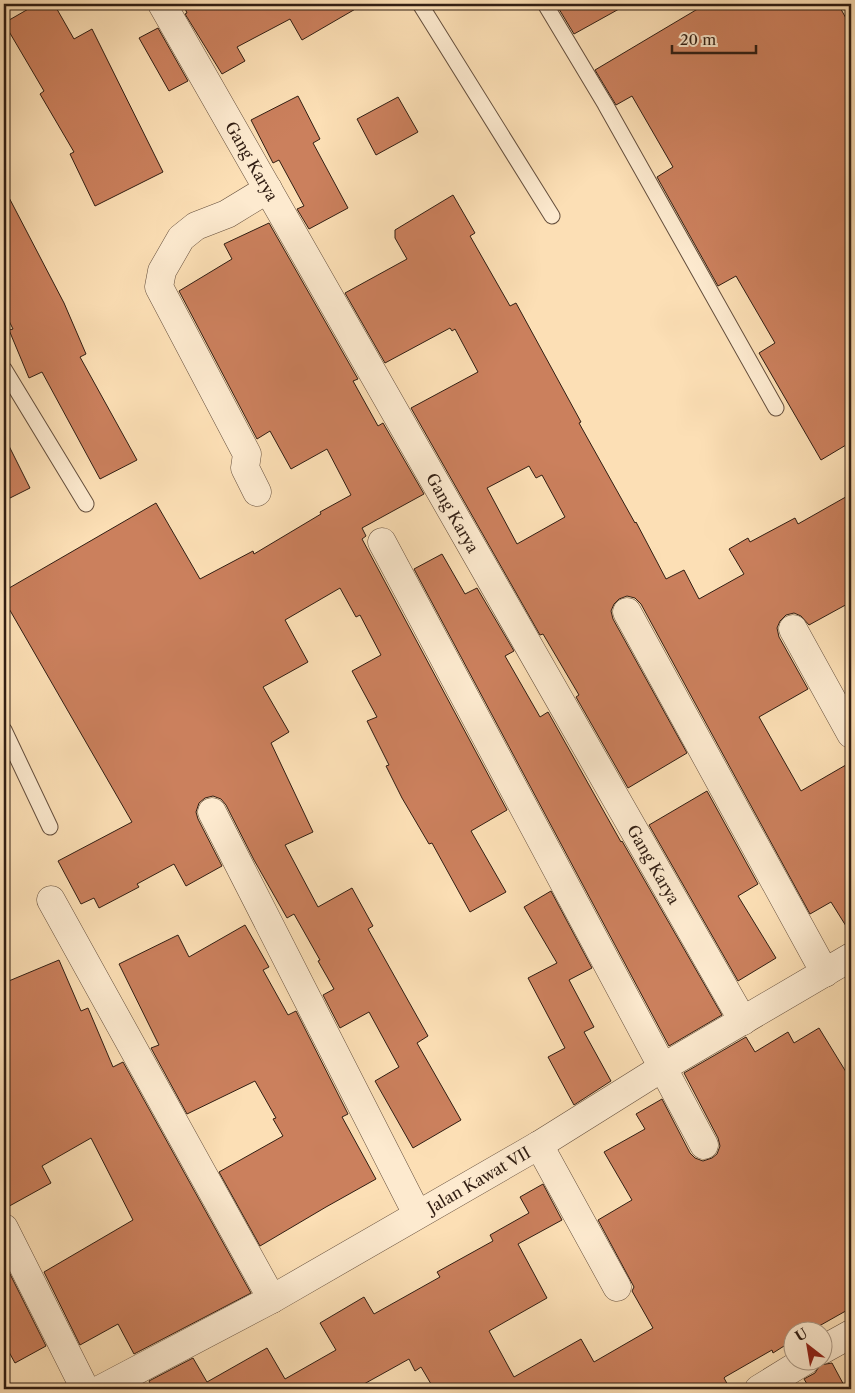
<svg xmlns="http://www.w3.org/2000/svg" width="855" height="1393" font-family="'Libre Caslon Text',serif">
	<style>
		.building { fill: #cb805d; stroke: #311e13; fill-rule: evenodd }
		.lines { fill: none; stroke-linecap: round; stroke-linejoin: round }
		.lane-casing { stroke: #644e3c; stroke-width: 17 }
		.street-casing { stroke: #644e3c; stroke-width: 29 }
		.lane { stroke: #fdeacf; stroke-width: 15 }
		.street { stroke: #fdeacf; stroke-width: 28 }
		.labels { text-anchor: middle; stroke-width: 4; stroke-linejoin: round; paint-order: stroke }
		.street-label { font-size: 16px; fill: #311e13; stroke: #fdeacf }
	</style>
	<rect width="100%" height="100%" fill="#fcdfb5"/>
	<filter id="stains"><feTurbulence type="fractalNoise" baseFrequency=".004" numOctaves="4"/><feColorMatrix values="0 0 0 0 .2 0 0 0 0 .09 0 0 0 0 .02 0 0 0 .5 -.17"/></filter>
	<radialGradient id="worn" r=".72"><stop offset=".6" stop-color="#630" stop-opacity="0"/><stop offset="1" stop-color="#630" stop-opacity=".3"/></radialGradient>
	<path class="building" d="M37,4h17l20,35 18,-10 71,143 -68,34 -25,-52 4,-2 -34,-58 4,-3 -40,-68z
		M183,4h181l-62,36 -12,-21 -53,28 8,14 -23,13 -37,-60 2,-1z
		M556,4h72l-54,30z
		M706,4h132l13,23v415l-30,18 -62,-107 16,-10 -39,-67 -18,10 -61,-109 16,-10 -41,-71 -16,9 -21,-35z
		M158,28l30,53 -19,10 -30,-53z
		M298,96l22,43 -7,4 35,65 -39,21 -12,-20 7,-3 -25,-46 -6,3 -22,-43z
		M398,97l20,35 -42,23 -19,-36z
		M4,188l60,115 22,51 -6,3 57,103 -37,19 -58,-107 -13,6 -20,-48 4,-1 -9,-18z
		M453,195l22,38 -5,3 40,70 6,-3 65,119 -2,1 56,100 1,-1 30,57 18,-9 15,29 45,-25 -15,-25 19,-11 2,4 45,-24 3,6 53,-30v108l-42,23 -8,-9 -7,-3 -8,2 -6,6 -3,7 2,9 29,52 -49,28 42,74 50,-29v172l-20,-32 -21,12 -169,-310 -6,-6 -8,-2 -8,3 -5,5 -3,7 2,8 74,134 -59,35 -52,-91 3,-2 -36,-61 -3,1 -129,-227 67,-36 -23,-43 -3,2 -2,-3 -65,35 -40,-70 62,-34 -12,-21v-8zM529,466l7,12 6,-3 23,42 -48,27 -30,-56z
		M269,223l89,156 -5,2 25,45 5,-3 41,71 -62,34 4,8 -4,3 145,271 -36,21 35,61 -36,20 -38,-69 -3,1 -27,-46 -16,-32 3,-1 -22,-44 10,-4 -25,-46 29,-16 -21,-40 -4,2 -16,-29 -55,32 23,42 -45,25 26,45 -18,11 42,89 -28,13 33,62 34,-19 21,38 -5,3 60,107 -11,7 44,77 -48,28 -38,-67 24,-14 -30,-55 -29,16 -17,-33 11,-6 -16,-28 2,-1 -26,-46 -7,4 -33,-58 -28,-55 -5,-6 -8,-3 -8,2 -6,5 -3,9 2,7 24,47 -36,20 -12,-22 -37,20 2,3 -40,21 -5,-10 -13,6 -23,-43 74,-39 -128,-222v-9l152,-88 44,76 53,-28 1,3 67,-40 -1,-2 31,-17 -24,-46 -36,20 -21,-38 -13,8 -78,-148 53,-32 -8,-15z
		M4,436l26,52 -26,13z
		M442,554l23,40 12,-6 37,63 -9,5 35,61 8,-5 73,130 1,-1 100,174 -53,31 -255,-477z
		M707,791l51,93 -20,12 38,62 -38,23 -89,-156z
		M551,891l41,77 -23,12 25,47 -10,5 27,49 -37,24 -26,-48 17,-9 -37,-70 29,-15 -33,-56z
		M245,925l24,42 -6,3 25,45 8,-4 52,103 -6,3 34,62 -50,28 -66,39 -41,-74 64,-36 -10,-17 3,-1 -21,-37 -68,33 -36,-66 8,-3 -40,-81 59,-29 11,22z
		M59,960l22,51 7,-3 25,59 10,-5 128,231 -117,61 -16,-30 -38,21 -36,-73 89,-52 -42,-82 -49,28 9,17 -47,26v-226z
		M819,1028l32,52v228l-39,22h-20v11l-19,12 -1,-3 -47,27 -1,1 6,11h-296l-13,-22 -6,4 -6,-12 -54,30h-202l-4,-8 44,-23 14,24 60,-34 18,31 51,-29 -16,-27 44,-26 10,17 66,-37 -3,-5 56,-31 -3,-6 39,-22 -9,-16 23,-13 19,36 -44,24 29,54 -58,33 25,46 67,-38 13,23 59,-34 -21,-37 2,-4 -36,-67 34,-20 -28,-48 41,-23 -9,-15 26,-15 28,54 5,5 8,3 9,-3 5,-4 3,-8 -2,-8 -34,-65 62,-36 9,15 33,-20 6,11z
		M4,1262l42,84 -31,17 -11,-20z
		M832,1363l14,26h-36l-6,-10 11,-6 5,-8z"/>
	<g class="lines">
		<g class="lane-casing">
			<path id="lane" d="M420,4l132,212
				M545,4l60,100 171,304
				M4,369l82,135
				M4,730l46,97"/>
		</g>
		<g class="street-casing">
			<g id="street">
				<path id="s1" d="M162,4l581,1017"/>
				<path d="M257,492l-12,-24 2,-14 -88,-167 3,-16 19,-33 15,-12 31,-12 41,-25"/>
				<path d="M382,542l322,603"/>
				<path d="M627,612l198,361"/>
				<path d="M793,629l58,105"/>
				<path d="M212,812l205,402"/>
				<path d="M51,900l221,399"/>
				<path d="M539,1145l78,142"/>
				<path d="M4,1228l81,161"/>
				<path d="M822,1350l29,-16"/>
				<path id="s2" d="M101,1389l171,-90 267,-154 123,-77 189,-111"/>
				<path d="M759,1389l47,-29"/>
			</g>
		</g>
		<use href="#lane" class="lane"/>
		<use href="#street" class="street"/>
	</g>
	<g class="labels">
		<g class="street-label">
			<text dy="6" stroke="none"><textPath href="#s1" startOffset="181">Gang Karya</textPath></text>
			<text dy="6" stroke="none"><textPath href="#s1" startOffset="586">Gang Karya</textPath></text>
			<text dy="6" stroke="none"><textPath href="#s1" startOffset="991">Gang Karya</textPath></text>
			<text dy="6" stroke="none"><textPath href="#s2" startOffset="432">Jalan Kawat VII</textPath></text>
		</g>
	</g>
	<rect width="855" height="1393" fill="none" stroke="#fcdfb5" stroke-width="20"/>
	<rect x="5" y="5" width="845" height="1383" fill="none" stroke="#311e13" stroke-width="2.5"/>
	<rect x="10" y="10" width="835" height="1373" fill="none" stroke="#311e13"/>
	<g transform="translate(808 1346) rotate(329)"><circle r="24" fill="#fdeacf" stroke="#ab9884"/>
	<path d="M0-4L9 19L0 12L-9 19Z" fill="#8f2418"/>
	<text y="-8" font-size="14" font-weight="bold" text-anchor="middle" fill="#311e13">U</text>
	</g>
	<path d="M672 45v8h84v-8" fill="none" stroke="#311e13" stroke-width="2.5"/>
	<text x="680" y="45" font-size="15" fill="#311e13" stroke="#fdeacf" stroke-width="4" paint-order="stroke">20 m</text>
	<rect width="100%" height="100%" filter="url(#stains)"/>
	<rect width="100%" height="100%" fill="url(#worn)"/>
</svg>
